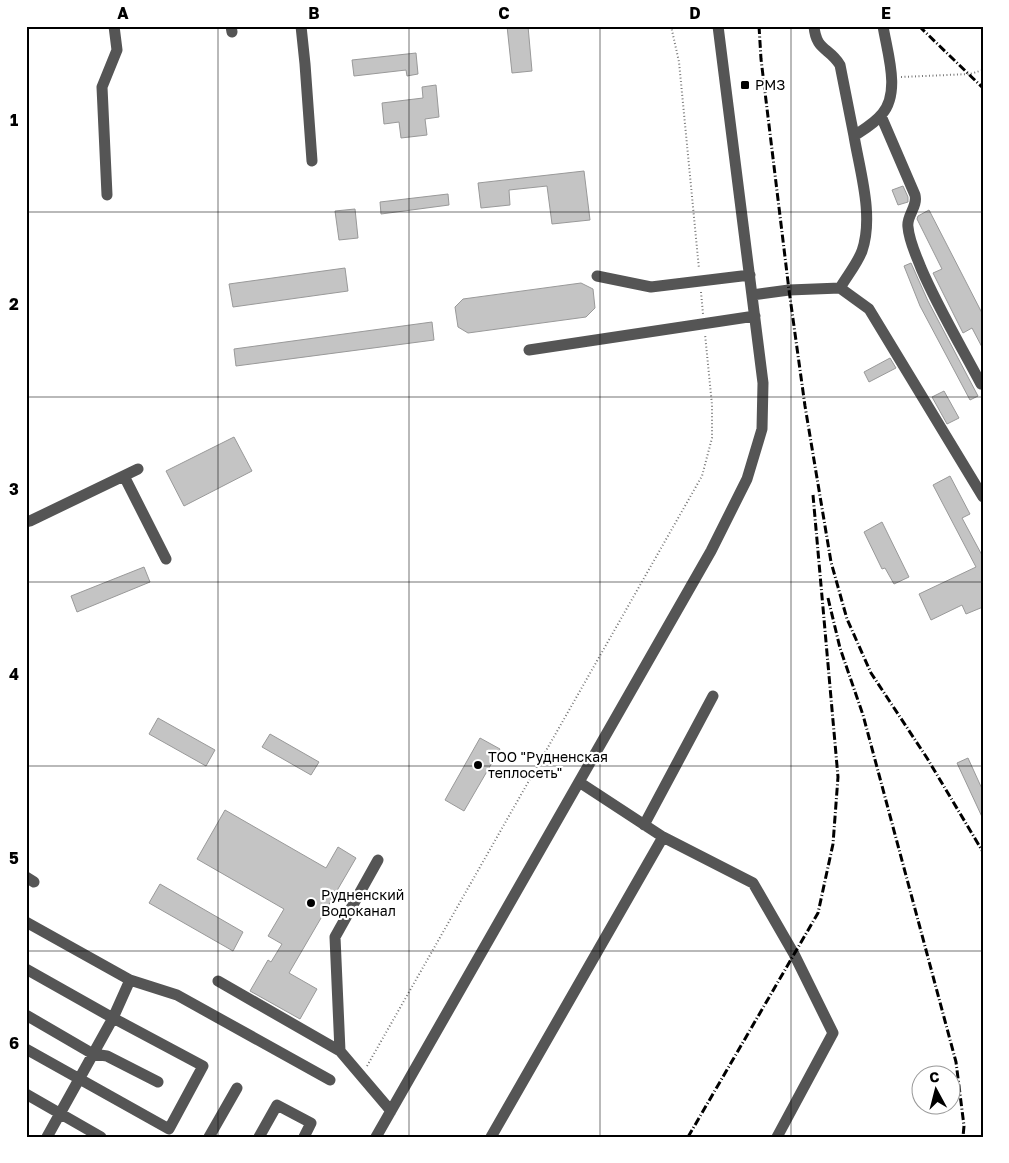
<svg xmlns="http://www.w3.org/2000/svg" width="1009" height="1163" font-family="'Golos Text',sans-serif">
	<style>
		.building { fill: #c4c4c4; stroke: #999 }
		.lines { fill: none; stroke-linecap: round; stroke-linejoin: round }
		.path { stroke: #777; stroke-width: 2; stroke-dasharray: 1 2.5; stroke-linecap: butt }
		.minor { stroke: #555; stroke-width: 11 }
		.rail { stroke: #000; stroke-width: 3; stroke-dasharray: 8 2.5 1 2.5; stroke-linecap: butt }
		.grid { fill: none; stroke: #000; stroke-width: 1; stroke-opacity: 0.55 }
		.poi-dot { fill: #000; stroke: #fff; stroke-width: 2 }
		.labels { text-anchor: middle; stroke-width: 4.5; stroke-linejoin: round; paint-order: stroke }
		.poi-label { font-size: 14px; fill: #000; stroke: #fff; text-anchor: start }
		.neatline { fill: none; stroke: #000; stroke-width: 2 }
		.grid-label { font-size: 16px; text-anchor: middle; font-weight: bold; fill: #000 }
	</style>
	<rect width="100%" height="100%" fill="#fff"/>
	<path class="building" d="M507,26h21l4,45 -20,2z
		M416,53l2,21 -11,2 -1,-6 -52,6 -2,-16z
		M436,85l3,32 -14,2 2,16 -26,3 -2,-16 -15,2 -2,-21 41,-5 -1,-11z
		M584,171l6,49 -38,4 -5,-38 -38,4 1,15 -29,3 -3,-25z
		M903,186l5,11v5l-10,3 -6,-15z
		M448,194l1,11 -68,9 -1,-12z
		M355,209l3,29 -19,2 -4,-29z
		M929,210l54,105v34l-11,-21 -9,5 -30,-60 9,-4 -25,-50 1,-3z
		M911,263l17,38 50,95 -8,4 -50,-94 -16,-40z
		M345,268l3,23 -115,16 -4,-23z
		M581,283l12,6 2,19 -9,9 -118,16 -10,-6 -3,-20 8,-8z
		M432,322l2,18 -198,26 -2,-17z
		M890,358l6,10 -27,14 -5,-10z
		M944,391l15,27 -12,6 -15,-27z
		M234,437l18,34 -68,35 -18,-35z
		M950,476l20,38 -8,4 21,39v50l-17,7 -4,-9 -31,15 -12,-26 57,-27 -43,-82z
		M882,522l27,55 -15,7 -9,-16 -3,1 -18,-37z
		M144,567l6,15 -73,30 -6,-16z
		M158,718l57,32 -9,16 -57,-32z
		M270,734l49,28 -8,13 -49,-28z
		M480,738l20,11 -36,62 -19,-11z
		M968,758l15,33v28l-26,-56z
		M225,810l101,58 12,-21 18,11 -67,115 28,16 -17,30 -50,-28 18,-31 3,2 11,-18 -14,-8 16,-27 -87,-50z
		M160,884l83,48 -10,19 -84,-48z"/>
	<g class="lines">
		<path class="path" d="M671,26l8,36 20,207
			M901,77l69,-3 13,-4
			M701,292l2,22
			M367,1066l335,-590 10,-38v-33l-7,-71"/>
		<path class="minor" d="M231,26l1,6
			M301,26l4,38 7,97
			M814,26c2,25 15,21 26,39l14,71
			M881,116l34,79c3,12 -9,21 -7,32 1,14 8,28 13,41 17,40 40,78 60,116
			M107,195l-5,-108 15,-37 -3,-24
			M597,276l54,11 99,-12
			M840,288c7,-12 17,-24 22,-37 12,-35 -2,-79 -8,-115 9,-6 21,-13 28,-22 19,-22 5,-62 1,-88
			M752,295l37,-5 51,-2 29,21 114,188
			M529,350l226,-34
			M124,476l42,83
			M26,522l4,-1 108,-52
			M579,782l84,55 90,46 41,71 39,79 -56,104
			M644,825l69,-129
			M26,877l8,5
			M26,922l104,58 47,15 153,85
			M26,969l87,49 90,48 -34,63 -143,-80
			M218,981l122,70 51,60
			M26,1015l67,39 14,2 51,26
			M340,1051l-5,-114 43,-77
			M26,1094l75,43
			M47,1137l66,-119 17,-38
			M209,1137l28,-49
			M259,1137l18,-32 34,18 -7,14
			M376,1137l335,-586 36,-72 15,-50 1,-46 -45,-357
			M491,1137l172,-300"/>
		<path class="rail" d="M759,26l2,33 28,231 16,116 26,156 16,57 24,54 56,85 56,94
			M919,26l64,62
			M828,598l12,50 23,67 93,347 8,64 -1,11
			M688,1137l130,-224 15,-69 5,-67 -25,-282"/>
	</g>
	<path class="grid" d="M218,26v1111M409,26v1111M600,26v1111M791,26v1111M26,212h957M26,397h957M26,582h957M26,766h957M26,951h957"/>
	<g class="poi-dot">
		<rect x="740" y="80" width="10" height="10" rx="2.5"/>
		<circle cx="478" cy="765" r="5"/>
		<circle cx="311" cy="903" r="5"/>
	</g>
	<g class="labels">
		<g class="poi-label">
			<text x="755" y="90">РМЗ</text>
			<text x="488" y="762">ТОО "Рудненская<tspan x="488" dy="16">теплосеть"</tspan></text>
			<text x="321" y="900">Рудненский<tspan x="321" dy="16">Водоканал</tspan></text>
		</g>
	</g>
	<rect width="1009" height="1163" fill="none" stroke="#ffffff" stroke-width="55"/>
	<g transform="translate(936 1090) rotate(353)"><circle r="24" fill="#ffffff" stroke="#999999"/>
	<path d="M0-4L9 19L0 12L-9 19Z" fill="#000000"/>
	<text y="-8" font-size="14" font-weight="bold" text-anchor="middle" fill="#000000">С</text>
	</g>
	<rect x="28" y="28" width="954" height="1108" class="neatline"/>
	<g class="grid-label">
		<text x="123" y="19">A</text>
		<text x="314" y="19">B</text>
		<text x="504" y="19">C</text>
		<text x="695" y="19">D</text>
		<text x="886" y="19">E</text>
		<text x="14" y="126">1</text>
		<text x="14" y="310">2</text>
		<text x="14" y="495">3</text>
		<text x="14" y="680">4</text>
		<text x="14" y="864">5</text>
		<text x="14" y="1049">6</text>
	</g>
</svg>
